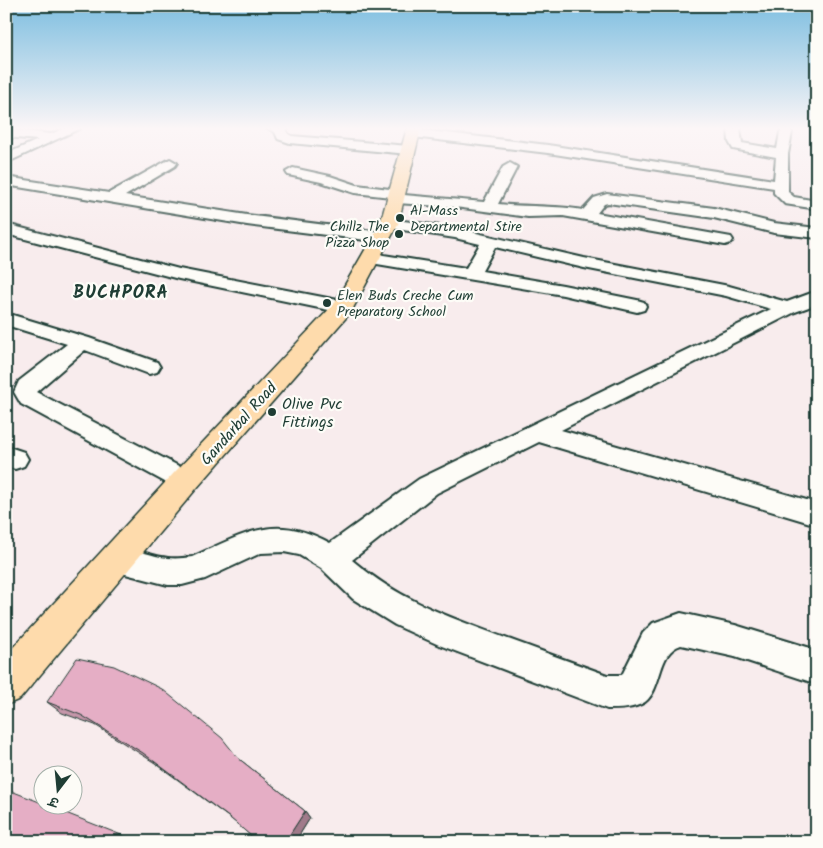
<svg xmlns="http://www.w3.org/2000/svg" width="823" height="848" font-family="Kalam,'Playpen Sans Deva',sans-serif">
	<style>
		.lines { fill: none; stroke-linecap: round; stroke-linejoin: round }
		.minor-casing { stroke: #1f3d34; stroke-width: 4 }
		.primary-casing { stroke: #1f3d34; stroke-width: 3 }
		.minor { fill: #fdfcf7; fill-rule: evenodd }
		.primary { fill: #fedbac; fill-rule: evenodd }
		.wall { fill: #c596a9; stroke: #1f3d34 }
		.shaded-wall { fill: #a07a8a; stroke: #1f3d34 }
		.building { fill: #e5aec5; stroke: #1f3d34 }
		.poi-dot { fill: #1f3d34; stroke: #fdfcf7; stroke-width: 2 }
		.labels { text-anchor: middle; stroke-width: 4.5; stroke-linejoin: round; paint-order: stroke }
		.far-poi-label { font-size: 14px; fill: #1f3d34; stroke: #fdfcf7; text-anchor: start }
		.poi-label { font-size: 16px; fill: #1f3d34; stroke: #fdfcf7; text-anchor: start }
		.street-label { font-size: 16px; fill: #1f3d34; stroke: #fdfcf7 }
		.far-district-label { font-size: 18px; font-weight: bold; letter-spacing: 1px; fill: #1f3d34; stroke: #fdfcf7 }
	</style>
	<rect width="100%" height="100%" fill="#f8eced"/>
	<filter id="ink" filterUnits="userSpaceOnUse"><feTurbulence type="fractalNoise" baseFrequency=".02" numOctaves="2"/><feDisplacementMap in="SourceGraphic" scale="10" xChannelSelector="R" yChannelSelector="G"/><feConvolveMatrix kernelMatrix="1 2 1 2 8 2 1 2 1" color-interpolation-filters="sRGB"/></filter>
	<g filter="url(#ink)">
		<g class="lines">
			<g class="minor-casing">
				<path id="minor" d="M65,128h16l-75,35v-9l32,-14 -32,-3v-8l45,5z
					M267,128h19l2,6 4,2 117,10 6,4 -6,4 -119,-11 -12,-4 -3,-7z
					M728,128h12l2,15 35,6 3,-17 6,-4 4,1 2,3 -4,22v38l6,5 23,4v8l-32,-5 -11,-11v-5l-226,-35 -135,-16 -6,-4 6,-4 135,16 226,35 2,-23 -43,-8 -4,-7z
					M170,159l7,4 -2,3 -50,30 122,19 135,17 6,2 2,3 -2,3 -6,2 -135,-17 -241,-40v-8l103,16z
					M510,163l7,4 -19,37c29,3 57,1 85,6l11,-12 13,-4 107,14 60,15 43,5v10l-43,-5 -60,-15 -106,-15 -4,1 -7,9 134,24 2,3 -2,3 -6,2 -162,-29 -35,1 -73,-10 -58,-4 -5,-1 -1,-5 -36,-4 -34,-11 -33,-7 -2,-3 7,-4 37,8 27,9 41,5 5,1 1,4 80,7 19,-35z
					M389,219l66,9 129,30 145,28 58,16 30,-11v13l-22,8 -234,118 256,73v22l-278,-83 -102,51 -85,67c46,39 92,55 148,76 36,13 71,26 107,39h15l21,-42 10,-10 28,-10 54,12 82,25v34l-82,-27 -54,-12c-24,7 -18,43 -36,57 -11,7 -26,7 -38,7l-168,-64 -44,-20 -42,-26 -32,-31 -22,-13 -15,-3 -23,1 -56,26 -23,6h-14l-62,-16 -5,-9 5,-9c20,-8 41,5 62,7 8,1 16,0 24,-1 52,-23 82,-45 138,-14l89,-64 352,-170 -45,-13 -142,-28 -89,-21 -13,24 81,14 74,15 7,2 2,4 -2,4 -7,2 -74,-17 -198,-33 -2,-4 2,-4 6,-1 95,15 14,-24 -25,-6 -72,-11 -2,-3 2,-3z
					M6,224l173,45 164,32 7,2 2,4 -2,4 -7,2 -164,-34 -173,-45z
					M6,313l83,25 68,24 3,5 -3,5 -8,2 -64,-24 -49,42 158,82 4,7 -4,7 -9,3 -9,-3 -155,-84 -7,-12 5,-11 48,-37 -61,-19z
					M6,446l18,6 4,7 -4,7 -9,3 -9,-3z"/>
			</g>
			<g class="primary-casing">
				<path id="primary" d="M407,128h14l-23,96 -47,88 -155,177 -176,210 -14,6v-50l168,-182 160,-169 46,-80z"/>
			</g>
			<use href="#minor" class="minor"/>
			<use href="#primary" class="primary"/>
		</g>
		<path class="wall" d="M47,702l191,56 67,53 5,7 -15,24h-37l-23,-20 -80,-59 -60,-38 -33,-12z"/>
		<path class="shaded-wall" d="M305,811l5,7 -15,24h-10z"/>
		<path class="building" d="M77,658l37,8 48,23 60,49 16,20 67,53 -20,31h-27l-28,-24 -87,-65 -62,-38 -34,-13z
			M6,789l36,14v3h6l91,36h-133z"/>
	</g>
	<linearGradient id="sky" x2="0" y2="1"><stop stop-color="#7dbee0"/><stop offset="0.52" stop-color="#fcf6f7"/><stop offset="1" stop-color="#fcf6f7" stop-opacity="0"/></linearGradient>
	<rect width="823" height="247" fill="url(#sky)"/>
	<g class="poi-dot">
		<circle cx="400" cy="218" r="5"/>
		<circle cx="399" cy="234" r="5"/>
		<circle cx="327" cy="303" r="5"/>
		<circle cx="272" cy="412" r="5"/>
	</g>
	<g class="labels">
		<g class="far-poi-label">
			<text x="410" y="215">Al-Mass<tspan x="410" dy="16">Departmental Stire</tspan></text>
			<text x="389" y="231" text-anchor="end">Chillz The<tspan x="389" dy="16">Pizza Shop</tspan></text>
			<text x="337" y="300">Elen Buds Creche Cum<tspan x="337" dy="16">Preparatory School</tspan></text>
		</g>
		<g class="poi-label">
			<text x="282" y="409">Olive Pvc<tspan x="282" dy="18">Fittings</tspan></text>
		</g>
		<g class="street-label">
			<text transform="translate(238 423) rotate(-48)" y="6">Gandarbal Road</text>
		</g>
		<g class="far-district-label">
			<text x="121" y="298">BUCHPORA</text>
		</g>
	</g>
	<rect width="823" height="848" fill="none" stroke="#fdfcf7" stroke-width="25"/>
	<rect x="12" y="12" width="798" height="823" fill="none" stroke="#1f3d34" stroke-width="2" filter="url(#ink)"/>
	<g transform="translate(58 790) rotate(196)"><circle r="24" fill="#fdfcf7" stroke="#a4b0a9"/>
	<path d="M0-4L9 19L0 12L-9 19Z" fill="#1f3d34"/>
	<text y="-8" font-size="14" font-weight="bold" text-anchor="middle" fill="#1f3d34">उ</text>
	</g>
</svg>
